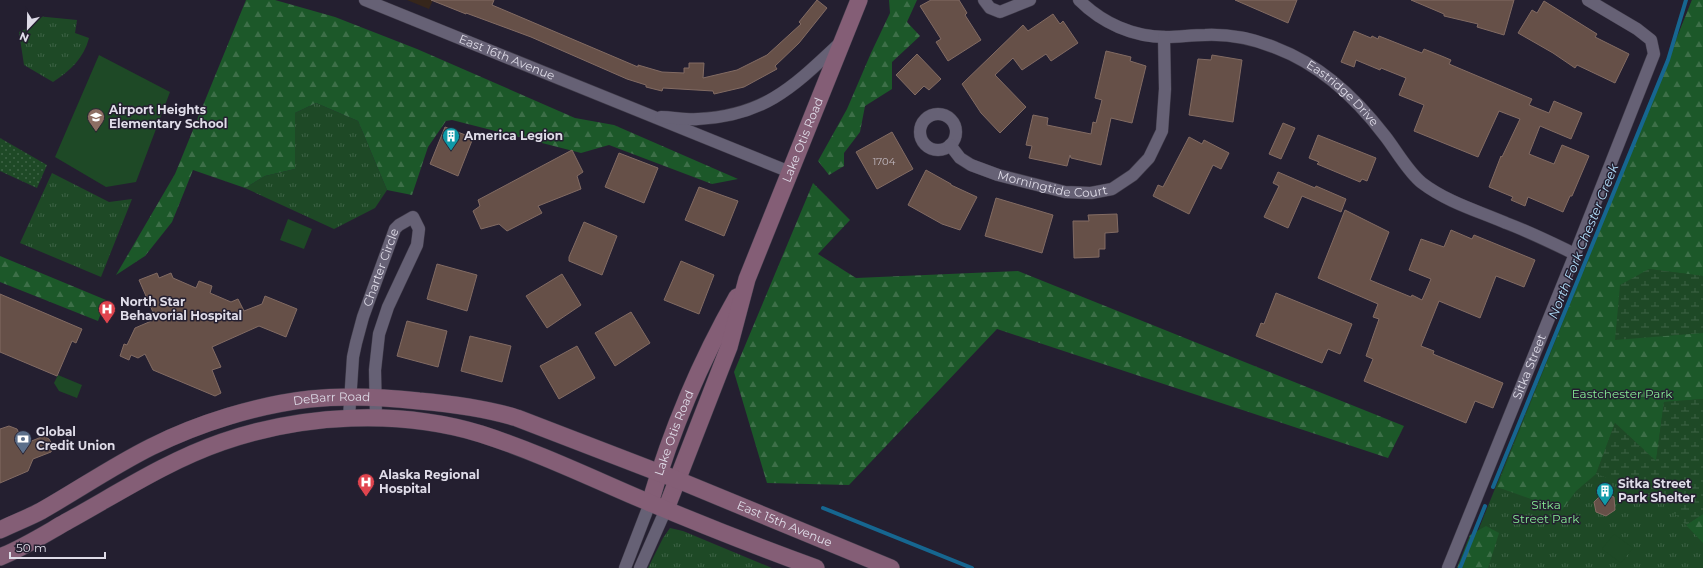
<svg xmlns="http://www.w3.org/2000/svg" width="1703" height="568" font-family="Montserrat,sans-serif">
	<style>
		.commercial { fill: #36261b }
		.grass { fill: url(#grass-tufts) }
		.forest { fill: url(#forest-firs) }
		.wetland { fill: url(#wetland-marsh) }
		.garden { fill: url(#garden-dots) }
		.pitch { fill: #1e4926 }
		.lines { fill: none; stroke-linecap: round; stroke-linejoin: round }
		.stream { stroke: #166690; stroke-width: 4 }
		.building { fill: #665048; stroke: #826b63 }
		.street-casing { stroke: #403c4a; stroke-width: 13 }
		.secondary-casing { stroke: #403c4a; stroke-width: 18 }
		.street { stroke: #666175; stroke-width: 12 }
		.secondary { stroke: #845e76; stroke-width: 17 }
		.labels { text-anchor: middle; stroke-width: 3; stroke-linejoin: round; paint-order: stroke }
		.number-label { font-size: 10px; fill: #c1b9c0 }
		.street-label { font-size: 12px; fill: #dfdce8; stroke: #241f30 }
		.poi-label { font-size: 12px; font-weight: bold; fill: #dfdce8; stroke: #241f30; text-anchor: start }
		.park-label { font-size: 12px; fill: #86ed95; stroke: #241f30 }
		.water-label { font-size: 13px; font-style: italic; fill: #afdbf8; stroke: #241f30 }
	</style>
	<defs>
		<pattern id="grass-tufts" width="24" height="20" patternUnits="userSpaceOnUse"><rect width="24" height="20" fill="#1e4926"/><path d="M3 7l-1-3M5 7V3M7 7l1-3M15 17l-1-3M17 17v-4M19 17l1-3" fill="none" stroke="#3e6346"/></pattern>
		<pattern id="forest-firs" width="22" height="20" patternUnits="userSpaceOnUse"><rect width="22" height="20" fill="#1c5829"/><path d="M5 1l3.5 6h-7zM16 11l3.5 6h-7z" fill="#3d6f48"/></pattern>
		<pattern id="wetland-marsh" width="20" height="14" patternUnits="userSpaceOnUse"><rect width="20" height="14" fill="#1e4926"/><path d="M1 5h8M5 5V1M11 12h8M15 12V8" fill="none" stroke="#3e6346"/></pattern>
		<pattern id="garden-dots" width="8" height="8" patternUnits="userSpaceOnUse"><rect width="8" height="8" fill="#1e4926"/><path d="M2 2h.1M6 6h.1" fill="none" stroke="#3e6346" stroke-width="1.8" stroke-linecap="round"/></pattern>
	</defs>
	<rect width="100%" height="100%" fill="#241f30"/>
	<path class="commercial" d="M407,0h26l-4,9z"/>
	<path class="grass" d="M1692,0h11v568h-240z
		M36,16l41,4 -2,13 14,5c-5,20 -19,33 -36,44l-29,-17 -5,-33 11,-5z
		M316,103l42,18 29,69 -12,18 -41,21 -89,-41 20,-12 30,-7v-56z
		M52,173l57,29 23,-3 -31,78 -81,-34z
		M670,528l13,3 89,37h-124l15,-30z"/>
	<path class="forest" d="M246,0h29l60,17 82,32 158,69 39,7 124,54 -26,5 -103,-39 -28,8 -129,-33 -6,1 -18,26 -16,48 -25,-5 -29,-69 -42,-18 -21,10v56l-30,7 -20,12 -52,-18 -21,52 -27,34 -29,19 59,-101z
		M889,0h28l-10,22 13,14 -28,26v27l-27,17 -5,26 -16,21v13l-15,9 -11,-14 29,-52 24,-56 19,-40z
		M1692,0h11v276l-54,-7 54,63v67l-39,3 -8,59 -41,-38 -19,51 -20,17 -14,19 -65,-23z
		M813,183l37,37 -32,34 38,24 162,-7 386,155 -16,32 -391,-129 -148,156 -82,-2 -33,-111z
		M0,256l106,44 -8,21 -98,-39z
		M1703,514v29l-17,-18z
		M1486,526l13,7 -11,35h-31l13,-33z"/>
	<path class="wetland" d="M1649,269l54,7v57l-88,7 5,-55z
		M1703,399v115l-17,11 -32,-31 -58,-20 19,-51 41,38 8,-59z"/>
	<path class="garden" d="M0,138l47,27 -10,23 -37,-17z"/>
	<path class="pitch" d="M99,55l71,37 -34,90 -30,5 -51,-30z
		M288,219l24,10 -8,20 -24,-9z
		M58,375l24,10 -5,13 -18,-7 -5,-8z
		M1614,534l19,14 -12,15 -19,-14z"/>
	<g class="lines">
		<path class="stream" d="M1493,487l175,-427 18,-60
			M823,508l149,60
			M1460,568l25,-62"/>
	</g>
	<path class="building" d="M431,0h63l-2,5 146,62v-2l24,7 22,1v-5h5v-5h15l-1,15 34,-8 30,-15 34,-31 -2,-2 18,-22 10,8 -28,35 -24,23 2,3 -33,18 -30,7 -1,-3 -50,-3 -1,3 -16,-4v-2l-19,-6 -96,-42 -65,-24v1z
		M931,0h28l8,13 -2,2 16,25 -33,21 -12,-19 5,-3 -21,-33z
		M1235,0h62l-9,23z
		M1411,0h103l-10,35 -27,-8 1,-3 -34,-8v-2z
		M1544,1l53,33 -2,3 34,17 -14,29 -38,-18 -2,3 -22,-15 -35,-20 14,-23 5,3z
		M1053,14l7,10 3,-3 15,22 -27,18 -5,-7 -24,16 -9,-12 -18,17 31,32 -26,26 -19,-20 -19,-29 61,-59 5,6z
		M1354,31l17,7 1,-2 6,3 1,-3 43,17 2,-4 20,8 7,3 -2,4 83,35 -3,6 20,8 5,-12 28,12 -11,26 -31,-13 -11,28 25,10 8,-19 27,11 -17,40h-2l-7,16 -35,-15 -3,9 -14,-6 2,-3 -24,-10 12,-31 1,1 18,-38 -21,-8 -21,46 -64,-26 10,-26 -25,-10 7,-17 -25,-10 -1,2 -24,-10 -2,7 -13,-5z
		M1106,51l25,6 -1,4 16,5 -14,57 -21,-5 -10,47 -30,-7 -1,-3 -3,11 -38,-8 3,-12 -6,-1 7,-30 15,3 -1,7 44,9 2,-12 3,1 6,-23 -7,-2z
		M917,54l24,25 -12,11 -5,-4 -9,9 -19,-20z
		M1212,55l30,5 -9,62 -44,-7 9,-56 13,1z
		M1283,123l12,5 -14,31 -12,-5z
		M445,127l28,11 -15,38 -28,-12z
		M892,132l21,37 -36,20 -21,-37z
		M1318,135l58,23 -9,23 -5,-2 -2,3 -43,-18 2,-2 -10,-4z
		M1189,137l13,7 2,-4 25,13 -8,16 -8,-4 -24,49 -36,-18 5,-11 5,2z
		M572,150l11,22 -6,4 4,13 -43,17 4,7 -35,18 -8,-7 -18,5 -8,-18 7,-5 -2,-6z
		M619,153l39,15 -14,35 -39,-16z
		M926,170l25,14v1l26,12 -17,33 -18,-6 -34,-19z
		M1278,172l37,16 1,-2 30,13 -5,13 -39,-16 -14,32 -24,-11 15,-31 -6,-3z
		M699,187l39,14 -14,35 -39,-16z
		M996,198l57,17 -11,38 -57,-17z
		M1345,210l44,22 -19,48 41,17 1,-2 10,5 9,-21 -22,-9 12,-31 23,8 7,-17 21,9 2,-4 61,25 -11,27 -28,-11 -16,42 -41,-17 -18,45 13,5 -1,3 70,29 -10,25 -18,-7 -9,22 -102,-42 9,-22 -7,-3 13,-37 -6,-2 5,-13 -60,-26z
		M1117,214l1,18 -13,1v16h-6v8l-25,1 -1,-37h16l-1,-6z
		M584,222l33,14 -15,39 -33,-14v-4z
		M681,261l33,14 -15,39 -35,-14z
		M437,264l40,11 -10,36 -40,-12z
		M157,273l2,5 12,-5 2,5 23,10 3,-7 13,5 -2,7 21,9 7,-3 6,12 18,-7 3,-8 32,13 -11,28 -27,-11 -47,21 9,20 -9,3 9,23 -6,3 -62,-26 -8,-16 -7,4 -7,-3 -2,5 -9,-4 4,-12 3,1 8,-17 21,-9 -17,-39z
		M562,274l19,31 -34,23 -21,-32z
		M1276,293l76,31 -12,30 -12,-5 -6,14 -66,-27 5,-13 3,1z
		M0,294l82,35 -6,14 -4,-2 -15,35 -57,-24z
		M631,312l19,31 -35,23 -20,-33z
		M407,321l40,10 -9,36 -41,-11z
		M470,336l41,10 -9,36 -41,-11z
		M577,346l18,32 -36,21 -19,-33z
		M9,426l8,3 7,15 20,-8 5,3 4,7 -2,6 -18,7 -5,12 -28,12v-54z
		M1603,493l11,4 1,13 -9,6 -10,-4 -2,-10z"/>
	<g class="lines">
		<g class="street-casing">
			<g id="street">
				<path id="s1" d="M365,0l425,172"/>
				<path d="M984,0l6,8 10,4 30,-12"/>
				<path id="s2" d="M1079,0c23,23 54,37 87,37 13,0 26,-2 39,-2 24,-1 49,4 71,13 45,17 80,50 109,88 11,14 23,36 37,47 25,19 56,28 84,40 24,9 46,20 69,31"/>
				<circle cx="938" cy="132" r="18"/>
				<path d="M661,117c12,0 25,3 37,2 67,-3 96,-33 142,-76"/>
				<path id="s3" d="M950,145l10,13 11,7 27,10 67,17 26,1 21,-4 21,-14 16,-17 13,-27 3,-42 -1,-52"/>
				<path id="s4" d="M349,417l4,-60 3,-14 7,-26 32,-88 4,-4 14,-8 6,12 -2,16 -29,62 -9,27 -4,36 1,48"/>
				<path d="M625,568l25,-65"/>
				<path d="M640,568l26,-59"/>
				<path id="s5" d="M1448,568l127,-314 79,-200 -3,-14 -14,-11 -49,-29"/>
			</g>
		</g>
		<g class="secondary-casing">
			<g id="secondary">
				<path id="s6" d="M650,503c21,-72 50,-141 87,-206"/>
				<path id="s7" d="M666,509l63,-162 18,-68 112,-279"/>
				<path id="s8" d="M0,530c14,-7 28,-12 41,-19 37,-21 72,-45 110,-64 48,-24 106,-42 159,-48 36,-4 73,-2 109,2 34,3 66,7 98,17l161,62 213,88"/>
				<path d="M0,557c23,-9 45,-23 66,-35 51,-28 101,-61 156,-80 81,-28 177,-33 259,-8 53,17 104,41 155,63 59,25 119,49 180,71"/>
			</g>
		</g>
		<use href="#street" class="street"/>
		<use href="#secondary" class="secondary"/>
	</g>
	<defs>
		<g id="school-pin" transform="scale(0.9)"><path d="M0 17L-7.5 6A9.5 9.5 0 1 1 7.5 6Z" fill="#8d6e63" stroke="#241f30"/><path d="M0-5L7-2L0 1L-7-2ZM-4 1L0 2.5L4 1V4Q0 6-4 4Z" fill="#fff"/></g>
		<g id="building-pin" transform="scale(0.9)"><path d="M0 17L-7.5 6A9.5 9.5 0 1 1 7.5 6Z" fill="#0f9aa8" stroke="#241f30"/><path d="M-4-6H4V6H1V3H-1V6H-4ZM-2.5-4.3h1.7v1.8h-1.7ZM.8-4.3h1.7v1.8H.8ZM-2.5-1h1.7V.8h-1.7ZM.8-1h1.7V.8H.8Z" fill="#fff"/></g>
		<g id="hospital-pin" transform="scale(0.9)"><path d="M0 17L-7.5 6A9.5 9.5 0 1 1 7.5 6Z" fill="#e0444e" stroke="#241f30"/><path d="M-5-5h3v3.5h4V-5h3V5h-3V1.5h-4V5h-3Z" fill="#fff"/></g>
		<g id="bank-pin" transform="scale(0.9)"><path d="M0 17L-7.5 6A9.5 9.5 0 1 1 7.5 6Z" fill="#5c6f8a" stroke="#241f30"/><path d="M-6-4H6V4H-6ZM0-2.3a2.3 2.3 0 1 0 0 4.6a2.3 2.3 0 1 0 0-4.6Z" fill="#fff"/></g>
	</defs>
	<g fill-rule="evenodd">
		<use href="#school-pin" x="96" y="117"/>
		<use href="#building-pin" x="451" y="136"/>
		<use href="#hospital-pin" x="107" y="309"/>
		<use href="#bank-pin" x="23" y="439"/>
		<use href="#hospital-pin" x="366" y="482"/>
		<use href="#building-pin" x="1605" y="491"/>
	</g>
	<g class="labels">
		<g class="number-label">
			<text x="884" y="165">1704</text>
		</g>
		<g class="street-label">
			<text dy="4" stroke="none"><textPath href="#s1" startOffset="153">East 16th Avenue</textPath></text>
			<text dy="4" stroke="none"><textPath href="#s2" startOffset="290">Eastridge Drive</textPath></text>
			<text dy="4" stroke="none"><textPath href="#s7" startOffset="394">Lake Otis Road</textPath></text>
			<text dy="4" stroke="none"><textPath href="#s3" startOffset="114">Morningtide Court</textPath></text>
			<text dy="4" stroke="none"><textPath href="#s4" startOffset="154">Charter Circle</textPath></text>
			<text dy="4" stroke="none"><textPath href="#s5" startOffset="217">Sitka Street</textPath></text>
			<text dy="4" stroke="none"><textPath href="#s8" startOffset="361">DeBarr Road</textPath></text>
			<text dy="4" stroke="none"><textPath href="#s6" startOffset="74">Lake Otis Road</textPath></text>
			<text dy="4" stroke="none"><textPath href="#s8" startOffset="836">East 15th Avenue</textPath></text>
		</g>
		<g class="poi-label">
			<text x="109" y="114">Airport Heights<tspan x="109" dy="14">Elementary School</tspan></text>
			<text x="464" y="140">America Legion</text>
			<text x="120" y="306">North Star<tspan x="120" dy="14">Behavorial Hospital</tspan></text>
			<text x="36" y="436">Global<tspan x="36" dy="14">Credit Union</tspan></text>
			<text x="379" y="479">Alaska Regional<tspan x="379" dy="14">Hospital</tspan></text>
			<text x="1618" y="488">Sitka Street<tspan x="1618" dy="14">Park Shelter</tspan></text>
		</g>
		<g class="park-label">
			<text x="1622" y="398">Eastchester Park</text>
			<text x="1546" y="509">Sitka<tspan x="1546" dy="14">Street Park</tspan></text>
		</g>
		<g class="water-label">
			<text transform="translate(1583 241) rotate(-68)" y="5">North Fork Chester Creek</text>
		</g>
	</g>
	<g transform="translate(28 28) rotate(202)" stroke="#241f30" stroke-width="3" paint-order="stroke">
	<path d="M0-3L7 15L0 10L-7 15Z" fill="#dfdce8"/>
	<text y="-6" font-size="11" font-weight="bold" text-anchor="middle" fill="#dfdce8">N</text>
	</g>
	<path d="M10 552v6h95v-6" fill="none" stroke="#dfdce8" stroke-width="2"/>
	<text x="16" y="552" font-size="12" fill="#dfdce8" stroke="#241f30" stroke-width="3" paint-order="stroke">50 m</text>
</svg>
